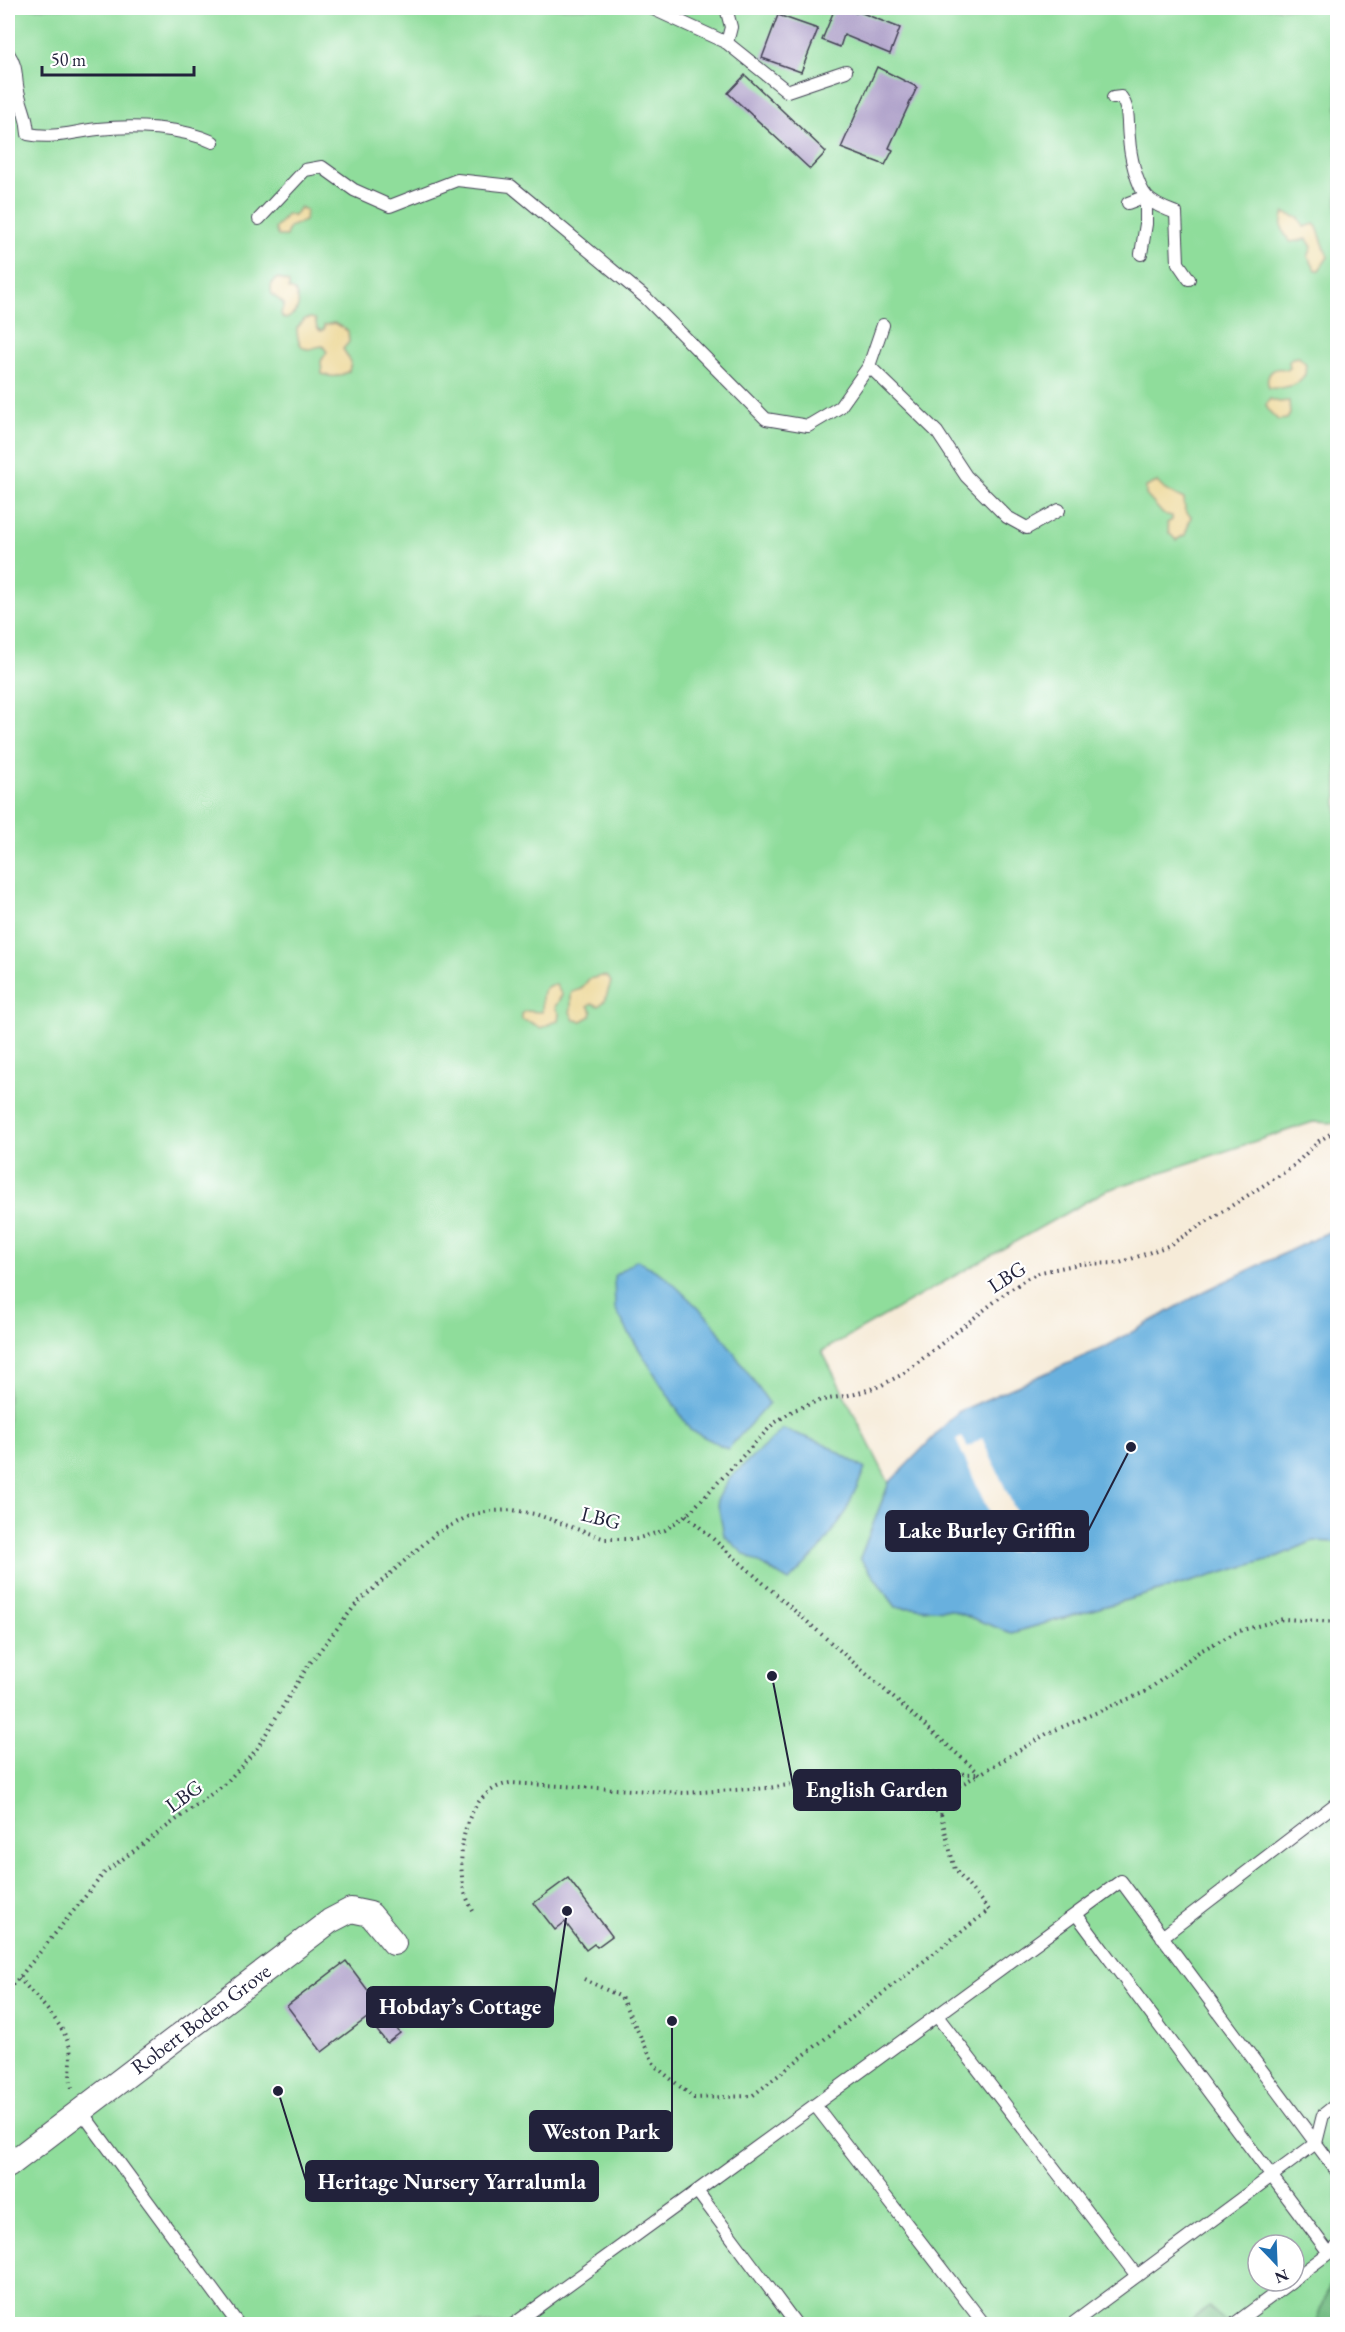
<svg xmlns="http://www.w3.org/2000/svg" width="1345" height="2332" font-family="'EB Garamond',serif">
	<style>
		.green { fill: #8fdd9b; stroke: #58806b; stroke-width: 1.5; fill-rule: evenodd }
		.forest { fill: #73bc83; stroke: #4a6f5f; stroke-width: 1.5 }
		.sand { fill: #eeda9e; stroke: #887e6c; stroke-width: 1.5 }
		.water { fill: #67b0de; stroke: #44698c; stroke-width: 1.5 }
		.pier { fill: #f6ebd8 }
		.building { fill: #ab9dc7 }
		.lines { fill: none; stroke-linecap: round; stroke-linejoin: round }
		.service-casing { stroke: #424053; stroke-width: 14 }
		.minor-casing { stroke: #424053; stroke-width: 26 }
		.path { stroke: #424053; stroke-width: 4; stroke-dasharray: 1.5 4.5; stroke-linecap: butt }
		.service { stroke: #fff; stroke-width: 12 }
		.minor { stroke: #fff; stroke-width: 24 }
		.labels { text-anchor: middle; stroke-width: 4.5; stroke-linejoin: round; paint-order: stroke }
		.street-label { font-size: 21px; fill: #22223b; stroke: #fff }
		.leader { fill: none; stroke: #22223b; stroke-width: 2 }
		.callout-dot { fill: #22223b; stroke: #fff; stroke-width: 2 }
		.callout { fill: #22223b; stroke: #22223b; stroke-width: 2 }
		.callout-label { font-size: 22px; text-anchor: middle; font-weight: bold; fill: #fff }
	</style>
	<rect width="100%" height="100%" fill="#fff"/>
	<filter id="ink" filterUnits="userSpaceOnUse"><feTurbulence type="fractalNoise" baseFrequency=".0167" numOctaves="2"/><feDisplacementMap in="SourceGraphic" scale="12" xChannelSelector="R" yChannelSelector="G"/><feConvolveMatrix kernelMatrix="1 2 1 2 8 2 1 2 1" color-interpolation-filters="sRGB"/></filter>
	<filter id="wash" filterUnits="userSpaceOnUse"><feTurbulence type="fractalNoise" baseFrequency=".008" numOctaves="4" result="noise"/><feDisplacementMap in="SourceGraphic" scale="24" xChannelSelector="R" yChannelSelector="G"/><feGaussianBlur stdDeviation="1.35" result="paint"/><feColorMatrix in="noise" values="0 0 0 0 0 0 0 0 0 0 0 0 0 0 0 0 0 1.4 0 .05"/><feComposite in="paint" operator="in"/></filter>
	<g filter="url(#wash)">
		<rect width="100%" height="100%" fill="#f6ebd8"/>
		<path class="green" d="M8,8h1329v1115l-24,-1 -208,69 -283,160 67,132 -29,75 36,49 55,3 61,23 262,-75 39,-17 24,1v782h-1329zM1258,2245h36v36h-36z"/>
		<path class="forest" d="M1336,2267l1,57h-21z
			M1209,2307l19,17h-42z"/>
		<path class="sand" d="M300,207l6,3 -1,11 -16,6 -3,9h-8l-3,-7 12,-15 7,2z
			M1284,213l15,5 5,9 10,-3 3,3 11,30 -9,13h-3l-8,-13 4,-10 -5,-8 -16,3c-8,-7 -12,-18 -7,-29z
			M278,278l11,5v6l6,2c6,14 4,21 -9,28l-4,-2 -1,-4 3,-9 -12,-10c-2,-8 -1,-12 6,-16z
			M311,318l4,1 2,9 4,3 3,-2v-4l10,-2 14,8 1,11 -6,7 8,13 -2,9c-10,6 -16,7 -27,3l-1,-13 6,-9 -4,-6c-6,0 -10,3 -15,3 -10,-1 -11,-14 -11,-21l8,-9z
			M1299,357l7,7c-1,3 0,7 -1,10 -4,13 -26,15 -36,14 -5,-14 5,-23 18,-18l3,-2 -1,-6 3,-4z
			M1270,399l9,3 10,-1 1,13 -3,5 -9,1 -9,-9 -3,-6z
			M1157,482l8,8 19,9 1,12 6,6 -6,18 -9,5 -7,-7 -2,-10 5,-3v-4l-9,-2 -17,-19v-8z
			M602,976l6,1 3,5 -6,18 -6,6c-4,-1 -7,-5 -11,0l4,5 -1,5 -9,5 -8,-1 -4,-8c3,-7 -1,-12 2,-20l9,-3 8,-10z
			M551,985h5l6,10 -7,12 4,7 -1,6 -17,8 -11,-6 -8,-2v-6l3,-3 17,1c2,-11 -5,-21 9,-27z"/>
		<path class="water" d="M1337,1228v314l-24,-1 -39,17 -263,75 -60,-23 -55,-3 -36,-49 29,-75 69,-71 149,-66 98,-55z
			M637,1260l28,16 45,43 59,84 -41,46 -38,-19 -60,-95 -15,-27 -1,-32z
			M783,1429l44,16 38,24 -21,46 -24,34 -31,32 -45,-27 -20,-19 -7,-35 12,-21z"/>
		<path class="pier" d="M962,1437l6,10 14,-9 50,108 -8,4 -5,-12 -8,4 3,8 -7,2 -51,-112z"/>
		<g id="blocks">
			<path class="building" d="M835,8h7l14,5 1,-2 43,17 -10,26 -46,-19 -4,12 -18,-7z
				M778,15l40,14 -17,43 -39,-14z
				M877,67l40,20 -28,61 4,2 -8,15 -44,-17z
				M745,75l81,77 -16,17 -82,-76z
				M568,1878l44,58 -15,11 -3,-3 -8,6 -21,-28 -10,8 -21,-27z
				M346,1961l54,72 -13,10 -20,-25 -45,34 -35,-46z"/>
		</g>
	</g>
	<g filter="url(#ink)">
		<use href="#blocks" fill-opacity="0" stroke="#424053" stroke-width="1.5"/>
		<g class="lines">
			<g class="service-casing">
				<path id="service" d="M651,8l76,35 60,48 59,-20
					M726,8l5,19 -4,16
					M8,53c11,16 6,25 11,42 4,17 8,20 9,39 27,5 43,-2 70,-5 35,-4 83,-2 115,13
					M1113,98l8,-1c9,13 6,25 8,41 1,16 7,47 18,59 7,8 19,12 29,16l2,50 11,16
					M1128,203l18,-7v28l-5,30
					M259,219l46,-49 17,-3 32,23 36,16 67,-26 54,6 135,112 120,121 42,7 32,-19 29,-41
					M883,325l-14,41 68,66 29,44 41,41 20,11 32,-18
					M1076,1914l253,339
					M1162,1937l176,-135
					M937,2016l200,260
					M815,2105l169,219
					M81,2111l157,213
					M1294,2279l44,-33
					M514,2324l183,-133
					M796,2324l-99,-133 424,-310 217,292
					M1072,2324l244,-181 7,-28 15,-12
					M1234,2324l58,-43"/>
			</g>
			<g class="minor-casing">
				<path id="minor" d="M8,2166l322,-245 21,-11 19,4 24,29"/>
			</g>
			<path class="path" d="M686,1515l294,259 68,-41 97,-41 55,-41 39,-20 44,-12 55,3
				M941,1815l10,-25 29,-16
				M473,1911c-4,-8 -9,-18 -10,-26 -6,-39 3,-94 47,-102l174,10 84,-5 67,-10 57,-5 88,1
				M19,1978c17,20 46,46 51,71 3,14 -3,25 3,42
				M584,1979l37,18 34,69 39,32 58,-2 237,-186 -34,-40 -14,-55 -49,-42
				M8,1989l11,-11 86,-106 120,-88 31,-34 51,-83 50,-64 79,-70 35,-18 20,-4 22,-1 22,4 70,25h31l29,-9 25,-18 83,-88 21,-14 24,-9 37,-7 25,-8 23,-12 100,-79 25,-17 13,-6 38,-8 41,-1 48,-17 123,-78 28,-27 19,-12"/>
			<use href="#service" class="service"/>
			<use href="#minor" class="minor"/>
		</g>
	</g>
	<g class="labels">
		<g class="street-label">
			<text transform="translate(1007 1277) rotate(-33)" y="7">LBG</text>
			<text transform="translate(601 1518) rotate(14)" y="7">LBG</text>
			<text transform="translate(184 1796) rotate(-36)" y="7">LBG</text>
			<text transform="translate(201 2019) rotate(-37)" y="7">Robert Boden Grove</text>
		</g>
	</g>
	<path class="leader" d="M1131 1447L1088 1531M772 1676L794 1790M567 1911L553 2007M672 2021L672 2131M278 2091L306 2181"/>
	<g class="callout-dot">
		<circle cx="1131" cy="1447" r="6"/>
		<circle cx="772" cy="1676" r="6"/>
		<circle cx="567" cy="1911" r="6"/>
		<circle cx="672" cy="2021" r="6"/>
		<circle cx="278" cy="2091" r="6"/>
	</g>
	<g class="callout">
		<rect x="886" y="1511" width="202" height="40" rx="6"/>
		<rect x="794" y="1770" width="166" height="40" rx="6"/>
		<rect x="367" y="1987" width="186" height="40" rx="6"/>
		<rect x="530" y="2111" width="142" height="40" rx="6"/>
		<rect x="306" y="2161" width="292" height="40" rx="6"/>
	</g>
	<g class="callout-label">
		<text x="987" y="1538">Lake Burley Griffin</text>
		<text x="877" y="1797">English Garden</text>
		<text x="460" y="2014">Hobday’s Cottage</text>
		<text x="601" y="2139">Weston Park</text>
		<text x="452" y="2189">Heritage Nursery Yarralumla</text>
	</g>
	<rect width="1345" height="2332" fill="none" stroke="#fff" stroke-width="30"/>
	<g transform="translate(1276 2263) rotate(157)"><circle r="28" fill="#ffffff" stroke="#a7a7b1" stroke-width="1.5"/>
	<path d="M0-4.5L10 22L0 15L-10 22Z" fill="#1f6fb2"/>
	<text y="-9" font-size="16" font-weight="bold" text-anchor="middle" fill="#22223b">N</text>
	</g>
	<path d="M42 66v9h152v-9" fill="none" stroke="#22223b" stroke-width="3"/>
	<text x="51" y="66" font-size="18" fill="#22223b" stroke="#ffffff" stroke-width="4.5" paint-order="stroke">50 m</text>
</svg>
